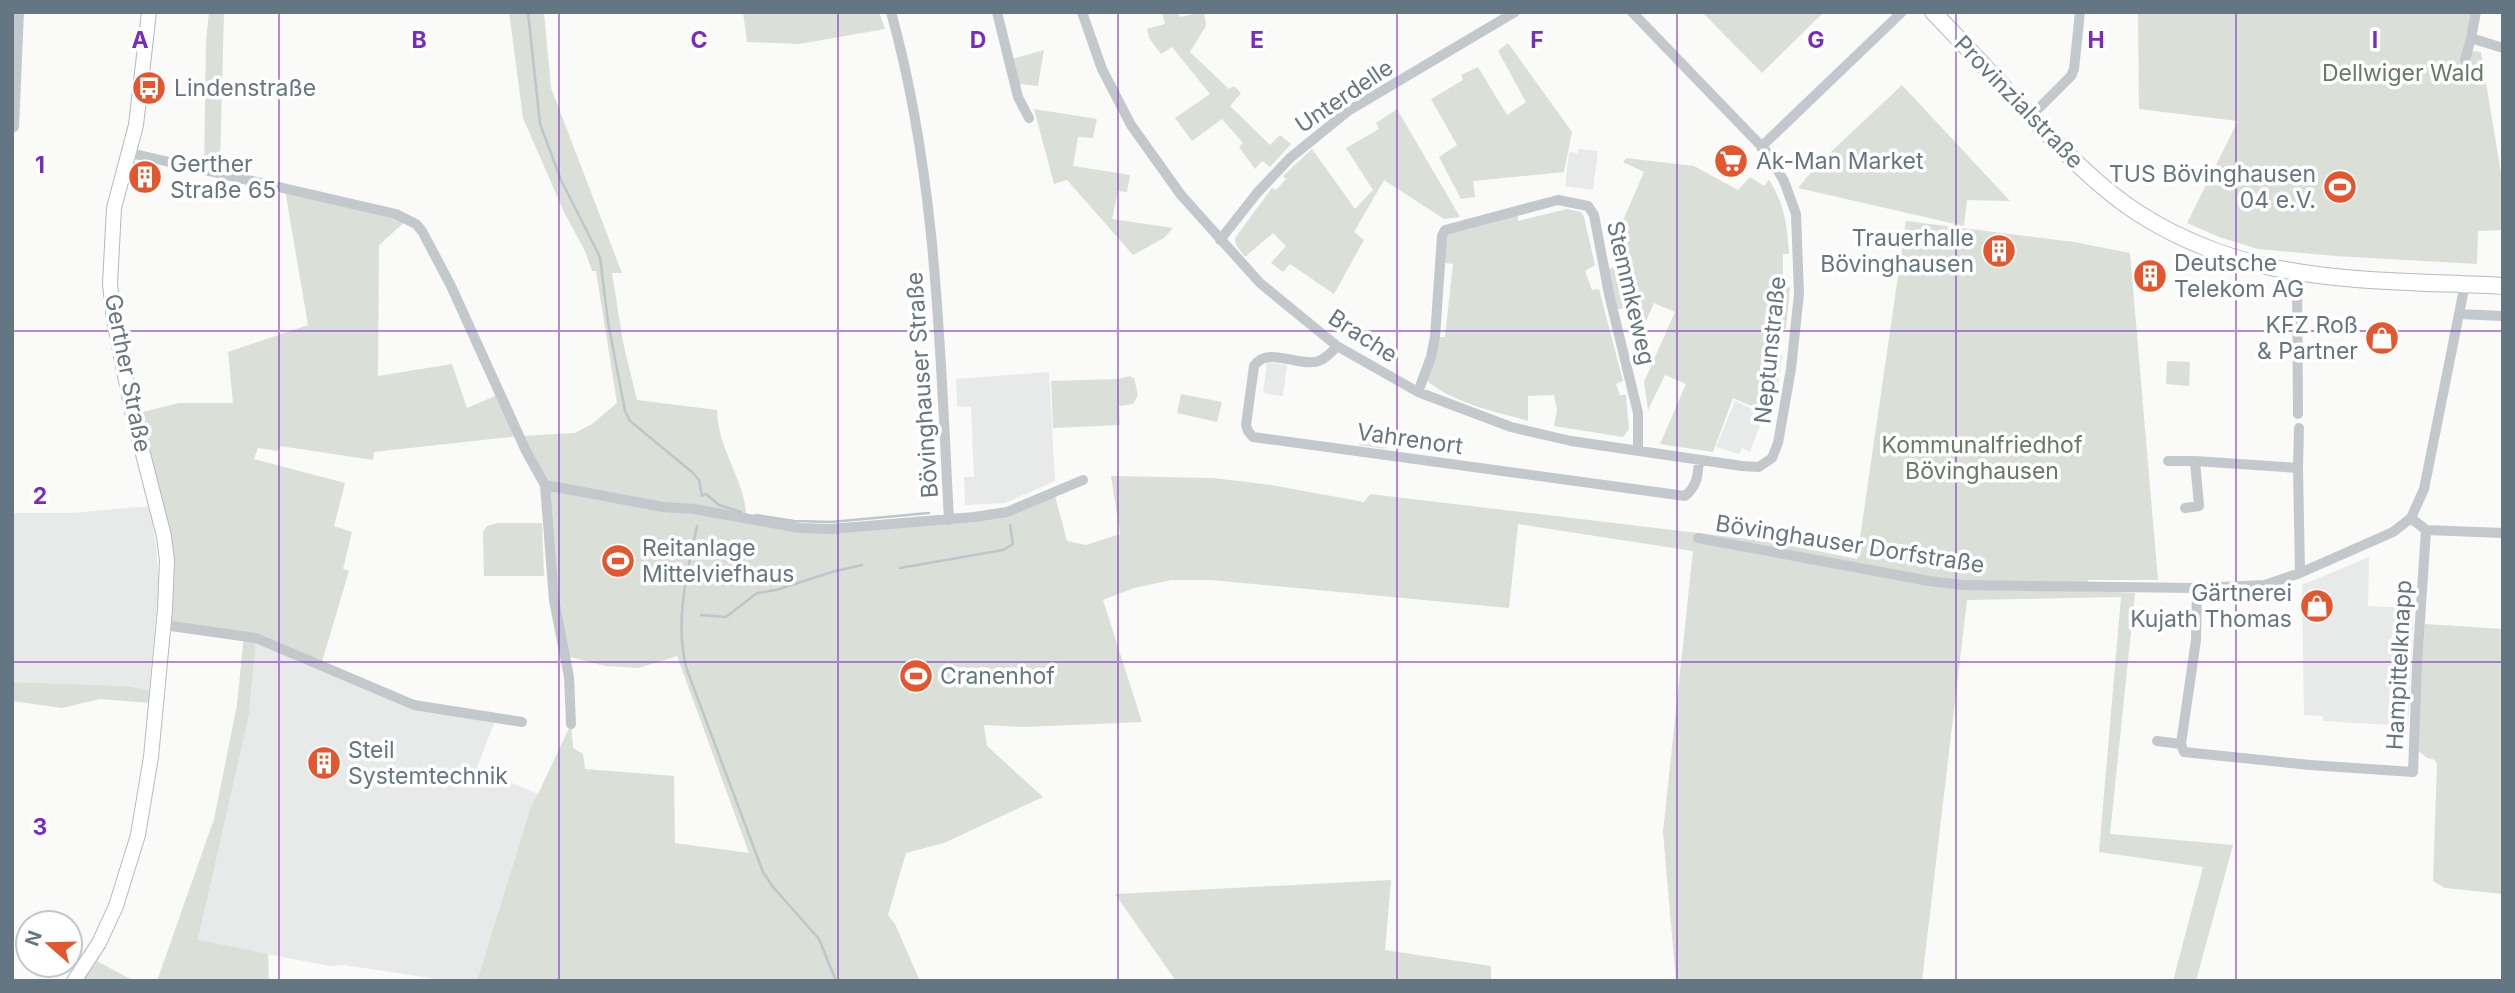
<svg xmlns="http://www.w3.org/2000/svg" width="2515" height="993" font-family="Inter,sans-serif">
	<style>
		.built { fill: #e8e9e9 }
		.green { fill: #dadfd7 }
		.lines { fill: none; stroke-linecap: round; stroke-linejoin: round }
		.stream { stroke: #bbc7cb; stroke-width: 2.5 }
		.secondary-casing { stroke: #b3babf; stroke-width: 16 }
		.primary-casing { stroke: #b5babe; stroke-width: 18 }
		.street { stroke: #c3c8cc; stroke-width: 10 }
		.secondary { stroke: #fff; stroke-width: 14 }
		.primary { stroke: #fff; stroke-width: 16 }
		.grid { fill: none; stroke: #7b2cbf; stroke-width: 2; stroke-opacity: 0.55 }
		.labels { text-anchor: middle; stroke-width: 7; stroke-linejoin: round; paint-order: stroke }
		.park-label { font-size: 23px; fill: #687a64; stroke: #fff }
		.poi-label { font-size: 23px; fill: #657683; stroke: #fff; text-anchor: start }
		.street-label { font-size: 23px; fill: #657683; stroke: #fff }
		.grid-label { font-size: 23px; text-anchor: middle; font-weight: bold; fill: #7b2cbf; stroke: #fff; stroke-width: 7; stroke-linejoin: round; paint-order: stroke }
	</style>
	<rect width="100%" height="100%" fill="#fafaf8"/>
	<path class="built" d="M1578,149l20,2 -5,39 -28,-4 4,-34 9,1z
		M1267,362l20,3 -4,31 -20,-3z
		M1049,372l6,109 -50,22 -40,2 -1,-28h10l-3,-70 -14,-1 -1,-27z
		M1735,401l29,13 -14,38 -8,-4 -3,6 -23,-7z
		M1362,428l27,4 -2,17 -28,-3z
		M150,506l6,39 3,36 -10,109 -22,-4 -115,-4v-169h59z
		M2369,557l-1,49 46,2 -6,118 -85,-5v-5l-19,-1 -2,-130z
		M256,638l158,67 82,13 -19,50 61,26 -7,12 -54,175h-27l-106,-16 -14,1 -132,-25 51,-226z"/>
	<path class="green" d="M209,12h15l-4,152 -6,9 -10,-2 2,-130z
		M509,12h35l7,76 71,185h-10l11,69 14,58 80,10c0,39 31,75 29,109l54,9 207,-16 47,-20 13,49 19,4 34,-11 -9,-58 102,2 58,7 93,17 6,-8 403,48 84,17 49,-338 168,21 56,11 28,327h-70l1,11 46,2 -25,241 123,11 -37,136h-23l30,-114 -104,-15 22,-255 -154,3 -45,381h-246l-13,-149 30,-281 -175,-27 -9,84 -298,-28h-40l-37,8 -31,12 39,122 -118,5 -40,-2 3,21 56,51 -99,46 -38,10 -18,62 7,9 25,57h-443l54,-175 7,-12 33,-70 2,24 10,6 2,15 89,7 1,67 74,10 -72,-197 -38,12 -34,-2 -39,-10 -4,-15 -13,-135 -30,-70 -145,16 -1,8 -93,-14 -2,5 -20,-3 -4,11 91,24 -11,43 18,6 -9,37 6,2 -28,94 -65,-26 -7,76 -51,225 70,14 1,27h-112l57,-162 23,-114 7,-71 -79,-10 3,-43 -33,-167 44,-11h54l-5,-51 80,-27 -23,-135 123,29 -29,26 -1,131 74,-12 15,44 33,-14 20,42 55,-3 17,-9 25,-21 -21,-132h-4l-7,-20 -21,-39 -41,-94z
		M743,12h136l6,17 -86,15 -52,-2z
		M1162,12h16l2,5 24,-5 2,14 -16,26 39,37 5,-3 7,7 -11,13 40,39 10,-10 11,9 -21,23 -8,-6 -7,8 -16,-22 4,-4 -21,-24 -30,22 -17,-23 35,-24 -38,-47 -11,7 -12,-16 -2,-9 18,-5z
		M1702,12h122l-62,61z
		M2138,12h334l-9,38 18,2 22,134v44l-25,1 -1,33 -142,-8 -77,-7 -39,-12 -32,-14 51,-102 -99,-12z
		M1508,43l64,89 -8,40 -91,9 2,16 -14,2 -22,-42 18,-12 -26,-46 32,-19 -2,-5 17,-8 29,48 19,-13 -28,-51z
		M1044,50l-6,36 -20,-2 -6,-25z
		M1902,85l108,116 -43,-1 -3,26 -166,-38 19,-23z
		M1034,109l63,10 -4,19 -15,-1 -5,29 57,9 -3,17 -9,-1 -6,28 61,9 -9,10 -31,17 -66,-75 -13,4z
		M1397,109l63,108 -16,2 -60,-39 -30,52 10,8 -30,54 -44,-30 -7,8 -12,-9 15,-17 -13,-13 -28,24 -9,-12 -1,-7 37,-50 4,2 10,-11 -3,-3 29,-27 43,60 18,-19 -27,-42 33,-19 -3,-6z
		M1626,158l68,8 44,24 12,-13 14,9 5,-6c16,24 18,46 20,74h-6v32l7,1 -4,42h-7l-4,25 7,1 -8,53 -25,-3 -16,-7 -20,54 -53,-8 26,-60 -21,-9 -17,35 -4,-28 31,-70 -21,-9 -19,43 -9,-37h-9l-10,-39 9,-4 -7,-33 9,-1 26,-60 -21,-10z
		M1567,209l14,3 3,5 11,48 -10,6 7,19 7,-1 24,92 -7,3 4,11h6l3,34 -6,8 -69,-11 3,-16 -3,-15 -26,1v25c-34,-10 -76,-18 -103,-42l14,-42h6l8,-73 -8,-1v-24l7,-9 66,-17v8z
		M2167,361l23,1 -1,24 -23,-2z
		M1130,376l4,2 4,17 -5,9 -14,2 1,19 -67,3 -2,-47 67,-2z
		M1181,394l41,8 -5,20 -40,-9z
		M497,523h45l2,53h-60l-1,-44 4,-6z
		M2425,624l78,5v265l-58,-6 -12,-7 4,-116 -2,-5 -8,-2 -11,-9z
		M12,682l115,4 22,4 1,13 -50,-4 -38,9 -50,-7z
		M1391,880l-6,70 106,16v15h-315l-61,-87z
		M97,961l37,20h-51z"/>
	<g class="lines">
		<path class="stream" d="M528,12l12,112 21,56 39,77 8,65 17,89 5,10 62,51 7,8 3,16 4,-2 13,11 22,7
			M756,515l38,6 37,1 98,-9
			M697,526c-10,46 -23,98 -10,144l76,202 10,15 46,52 17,42
			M900,568l103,-18 10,-6 -3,-19
			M701,615l25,2 31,-24 19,-3 56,-18 30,-7"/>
		<g class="secondary-casing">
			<path id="secondary" d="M74,981l25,-38 17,-37 22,-71 13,-78 14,-148 2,-48 -3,-25 -32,-125 -18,-91 -4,-36 4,-76 22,-83 13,-113"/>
		</g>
		<g class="primary-casing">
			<path id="primary" d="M1933,12c31,32 61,65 91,97 35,37 71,76 114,104 42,27 93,47 142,56 73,14 149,13 223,17"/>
		</g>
		<path class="street" d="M891,12c46,165 49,338 58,508
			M997,12l21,85 11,21
			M1082,12l20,57 29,56 50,70 79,88 77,63 81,46 93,35 60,14 171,25 17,1 13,-9 6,-15 13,-74 8,-75 -3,-80 -12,-33 -18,-30 -134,-139
			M2476,12l-5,26 32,10
			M2465,60l6,-22
			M2031,116l40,-40 3,-7 6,-57
			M14,127l5,-115
			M1761,147l141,-135
			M130,153l266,61 20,10 6,7 29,55 75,165 19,34 9,115 15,77 2,47
			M1220,240l37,-47 33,-35 58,-47 167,-99
			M2297,272l1,142
			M2459,314l44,2
			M1337,346c-5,6 -11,12 -18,15 -20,7 -51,-16 -65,5l-8,59 2,6 5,6 432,59c12,-10 13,-20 14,-36
			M1418,392l13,-35 4,-20 7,-101 3,-6 113,-30 30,6 6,9 15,79 29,119v38
			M2168,461h27
			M2298,468l1,-40
			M545,485l118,22 31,2 106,19 31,1 143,-12 33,-5 76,-32
			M2185,508l14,-2 -4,-45 103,7 2,105
			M2411,518l15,12 77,3
			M1698,538l231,43 34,4 234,3 68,-3 35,-12 93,-41 18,-14 13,-29 41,-205
			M2197,588l-1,52 -15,104 3,8 126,13 103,7 4,-106 9,-136
			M164,625l92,13 158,67 108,17
			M2157,741l24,3"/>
		<use href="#secondary" class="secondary"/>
		<use href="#primary" class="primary"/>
	</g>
	<path class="grid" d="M279,12v969M559,12v969M838,12v969M1118,12v969M1397,12v969M1677,12v969M1956,12v969M2236,12v969M12,331h2491M12,662h2491"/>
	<defs>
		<g id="bus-disc" transform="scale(1.75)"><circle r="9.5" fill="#e4572e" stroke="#fff"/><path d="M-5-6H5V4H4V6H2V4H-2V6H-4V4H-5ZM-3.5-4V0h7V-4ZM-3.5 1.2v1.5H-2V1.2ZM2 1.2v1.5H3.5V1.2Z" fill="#fff"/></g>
		<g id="supermarket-disc" transform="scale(1.75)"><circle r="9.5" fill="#e4572e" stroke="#fff"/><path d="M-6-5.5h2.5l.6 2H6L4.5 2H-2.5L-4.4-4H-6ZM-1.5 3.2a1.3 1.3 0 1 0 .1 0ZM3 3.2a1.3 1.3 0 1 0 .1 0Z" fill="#fff"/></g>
		<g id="building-disc" transform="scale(1.75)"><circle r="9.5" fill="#e4572e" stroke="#fff"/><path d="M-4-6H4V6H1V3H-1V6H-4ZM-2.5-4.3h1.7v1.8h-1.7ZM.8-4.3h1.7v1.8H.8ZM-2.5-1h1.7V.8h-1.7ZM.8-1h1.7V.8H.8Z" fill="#fff"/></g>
		<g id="stadium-disc" transform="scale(1.75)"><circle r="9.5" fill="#e4572e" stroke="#fff"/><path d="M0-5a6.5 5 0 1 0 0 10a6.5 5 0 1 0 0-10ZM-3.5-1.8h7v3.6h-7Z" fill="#fff"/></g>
		<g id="shop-disc" transform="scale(1.75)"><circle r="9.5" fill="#e4572e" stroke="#fff"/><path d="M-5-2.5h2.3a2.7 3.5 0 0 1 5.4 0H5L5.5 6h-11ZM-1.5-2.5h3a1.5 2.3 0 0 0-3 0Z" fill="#fff"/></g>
	</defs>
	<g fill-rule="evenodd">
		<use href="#bus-disc" x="149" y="88"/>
		<use href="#supermarket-disc" x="1731" y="161"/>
		<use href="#building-disc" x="145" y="177"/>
		<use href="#stadium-disc" x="2340" y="187"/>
		<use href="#building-disc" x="1999" y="251"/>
		<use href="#building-disc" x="2150" y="276"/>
		<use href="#shop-disc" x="2382" y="338"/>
		<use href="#stadium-disc" x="618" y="561"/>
		<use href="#shop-disc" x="2317" y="606"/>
		<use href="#stadium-disc" x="916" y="676"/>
		<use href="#building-disc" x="324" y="763"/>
	</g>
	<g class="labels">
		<g class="park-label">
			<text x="2403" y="81">Dellwiger Wald</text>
			<text x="1982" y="453">Kommunalfriedhof<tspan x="1982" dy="26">Bövinghausen</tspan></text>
		</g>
		<g class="poi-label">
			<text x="174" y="96">Lindenstraße</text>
			<text x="1756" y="169">Ak-Man Market</text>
			<text x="170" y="172">Gerther<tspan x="170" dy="26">Straße 65</tspan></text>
			<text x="2316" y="182" text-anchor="end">TUS Bövinghausen<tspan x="2316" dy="26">04 e.V.</tspan></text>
			<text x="1974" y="246" text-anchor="end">Trauerhalle<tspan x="1974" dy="26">Bövinghausen</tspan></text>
			<text x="2174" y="271">Deutsche<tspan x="2174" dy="26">Telekom AG</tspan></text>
			<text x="2358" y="333" text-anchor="end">KFZ Roß<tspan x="2358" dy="26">&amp; Partner</tspan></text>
			<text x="642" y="556">Reitanlage<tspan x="642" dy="26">Mittelviefhaus</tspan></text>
			<text x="2292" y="601" text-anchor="end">Gärtnerei<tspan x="2292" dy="26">Kujath Thomas</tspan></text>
			<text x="940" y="684">Cranenhof</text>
			<text x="348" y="758">Steil<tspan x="348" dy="26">Systemtechnik</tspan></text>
		</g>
		<g class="street-label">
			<text transform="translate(1344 96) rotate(-34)" y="8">Unterdelle</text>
			<text transform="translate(2019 102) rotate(46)" y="8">Provinzialstraße</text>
			<text transform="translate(1631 293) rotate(77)" y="8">Stemmkeweg</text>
			<text transform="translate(1363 336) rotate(33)" y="8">Brache</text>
			<text transform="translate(1770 350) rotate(-84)" y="8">Neptunstraße</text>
			<text transform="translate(128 373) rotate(79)" y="8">Gerther Straße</text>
			<text transform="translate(922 385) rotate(-94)" y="8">Bövinghauser Straße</text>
			<text transform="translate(1410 439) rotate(8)" y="8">Vahrenort</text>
			<text transform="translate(1850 544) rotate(9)" y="8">Bövinghauser Dorfstraße</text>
			<text transform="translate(2399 665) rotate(-87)" y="8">Hampittelknapp</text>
		</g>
	</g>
	<g class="grid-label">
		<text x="140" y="48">A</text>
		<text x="419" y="48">B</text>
		<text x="699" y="48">C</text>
		<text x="978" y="48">D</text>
		<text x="1257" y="48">E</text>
		<text x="1537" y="48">F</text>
		<text x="1816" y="48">G</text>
		<text x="2096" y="48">H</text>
		<text x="2375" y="48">I</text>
		<text x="40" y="173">1</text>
		<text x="40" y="504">2</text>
		<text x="40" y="835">3</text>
	</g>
	<rect width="2515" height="993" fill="none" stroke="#657683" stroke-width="28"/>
	<g transform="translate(49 944) rotate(290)"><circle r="33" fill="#ffffff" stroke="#c1c8cd" stroke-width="2"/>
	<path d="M0-5L12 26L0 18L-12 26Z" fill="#e4572e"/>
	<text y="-10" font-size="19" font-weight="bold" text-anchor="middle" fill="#657683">N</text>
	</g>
</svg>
